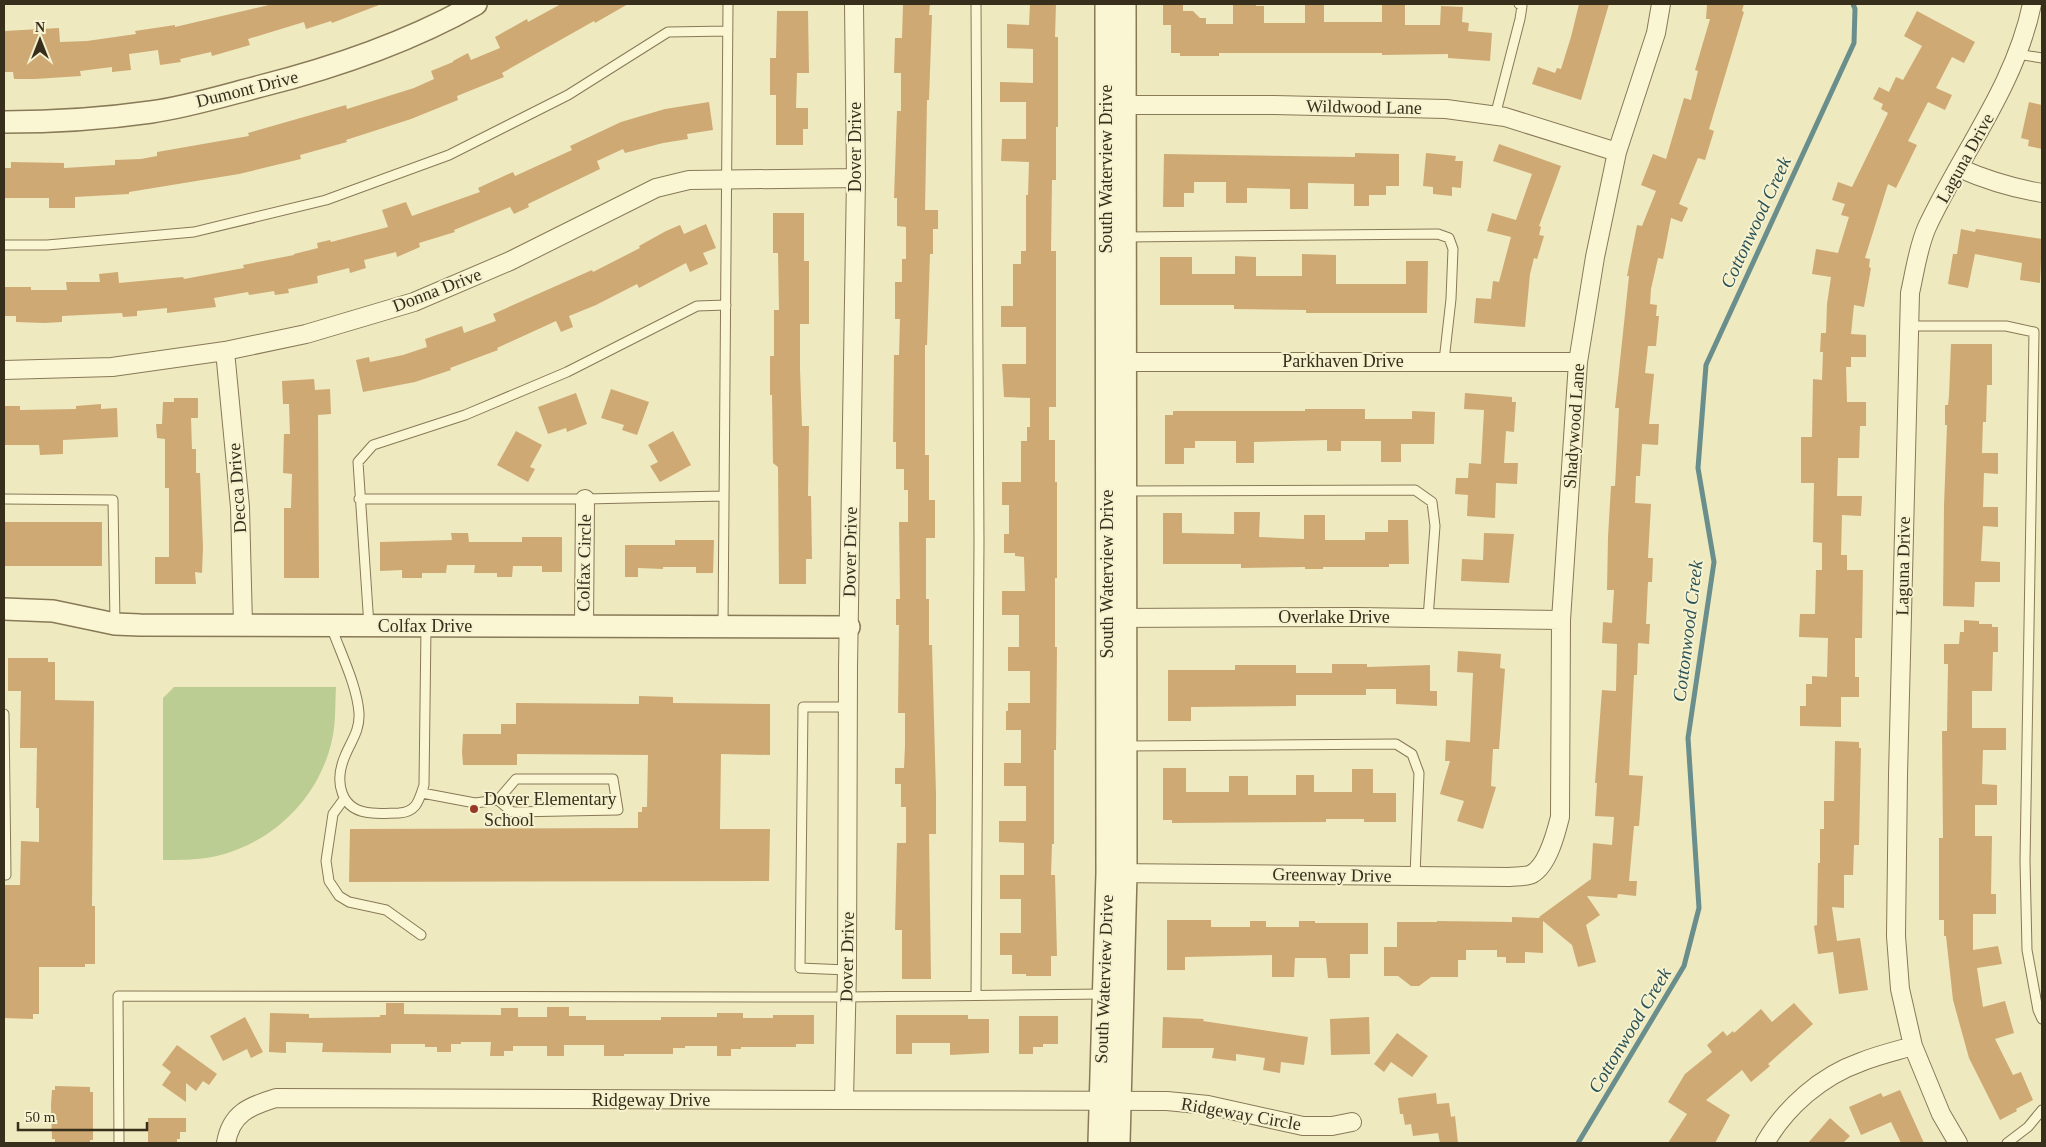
<svg xmlns="http://www.w3.org/2000/svg" width="2046" height="1147" font-family="'Times New Roman',serif">
	<style>
		.pitch { fill: #bccd93 }
		.lines { fill: none; stroke-linecap: round; stroke-linejoin: round }
		.stream { stroke: #698e8c; stroke-width: 5 }
		.building { fill: #cea974 }
		.service-casing { stroke: #887957; stroke-width: 11 }
		.minor-casing { stroke: #887957; stroke-width: 20 }
		.tertiary-casing { stroke: #887957; stroke-width: 24 }
		.service { stroke: #faf5d2; stroke-width: 9 }
		.minor { stroke: #faf5d2; stroke-width: 18 }
		.tertiary { stroke: #faf5d2; stroke-width: 21 }
		.poi-dot { fill: #983925; stroke: #f6f2cf; stroke-width: 2 }
		.labels { text-anchor: middle; stroke-width: 4; stroke-linejoin: round; paint-order: stroke }
		.street-label { font-size: 18px; fill: #372e1c; stroke: #f6f2cf }
		.poi-label { font-size: 18px; fill: #372e1c; stroke: #f6f2cf; text-anchor: start }
		.water-label { font-size: 19px; font-style: italic; fill: #2b5257; stroke: #f6f2cf }
	</style>
	<rect width="100%" height="100%" fill="#efe9bf"/>
	<path class="pitch" d="M174,687h162c-1,17 0,36 -4,53 -13,59 -61,105 -120,117 -16,3 -33,3 -49,3v-162z"/>
	<g class="lines">
		<path class="stream" d="M1578,1143l106,-177 15,-58 -11,-170 26,-176 -16,-94 8,-103 148,-322 1,-34 -2,-5"/>
	</g>
	<path class="building" d="M273,4l106,1 -47,18 -1,-2 -25,8 -2,-7 -56,17 2,6 -38,11 -1,-4 -31,7 1,3 -21,3 -2,-15 -29,4 2,16 -19,2v-5l-32,4 1,5 -46,3h-21l-1,-7h-9v-41l55,-3 1,14 27,-1 49,-7 -1,-3 40,-6v2z
		M561,4h67l-33,19 -1,-2 -92,52 2,4 -47,19 1,4 -47,19 -65,21 1,2 -47,13 1,4 -62,15 -110,18v2l-54,3v11h-26v-10h-45v-30h7v-6l53,1v5l51,-3v-5l26,-1 16,-3v-4l92,-16 -1,-3 98,-28 1,4 67,-21 20,-9 -3,-8 22,-9v-1l15,-8 3,7 29,-12 -5,-11 32,-18 1,3z
		M903,4h27l-1,11h3l-3,85h-2l-2,110h13v19h-5v25h-3l-3,91h-2v110h4v45h6v38h-9v61h3v46h3l4,149v40h-7l2,145h-29v-49h-7l2,-87h9v-36h-5v-23h-6v-16h9l1,-22v-33h-7l1,-88h-3v-26h4l-1,-77h9v-32h-4v-21h-8v-27h-3l1,-87h5l1,-36h-5v-37h7v-23h4v-32l-9,-1v-28h-3l3,-87h4v-38h-7l1,-35h7z
		M1030,4h26l-1,33h3v90h-2v53h-4l-1,71h5v156h-7v33h6v42h2v96h-2v69h2l-1,103h-2v94h-2l-1,31h4l2,81h-6v20h-25v-2h-14v-19h-12v-22h21v-34h-21v-24h24v-32l-25,-1v-21h27v-35h-22v-23h17v-33h-15v-19h2v-8h22v-32h-22v-24h11v-32h-17v-24h23l-1,-34 -9,-1v-3h-11v-19h5v-29h-7v-23h19v-41h6v-14h3v-29l-26,-1 -2,-33h24v-37h-25v-21h12v-42h8v-13h5v-56h2l1,-33 -28,-1 1,-22h24v-37h-26v-20l33,1v-34l-26,-1v-24l22,1z
		M1163,4h20v7h10l7,7h6v6h27v-20h23v2h8v17h41v-19h19v18h58v-18h23v21h35l1,-19 22,1 -1,15 7,1 -1,8 24,2 -2,28 -42,-3v-4l-66,1v-2h-163v3h-39v-3h-9v-28h-8z
		M1579,4h30l-28,96 -49,-16 6,-17 17,6 2,-5 4,1 10,-32z
		M1707,4h37l-2,7 2,1 -35,117 5,2 -9,29 -7,-2 -19,46 9,4 -6,14 -11,-4 -8,41 -5,-1 -7,31 -1,15 7,1 -1,11h3l-3,30h-8l-3,27 9,1 -5,50h10l-1,21 -16,-1 -2,32h-4l-1,27 16,1 -3,54h5l-1,24h-4l-2,42h4l-1,20 -11,-1 -1,32h-3l-5,100 14,1 -4,50h-5l-5,55h8l-1,15 -18,-2 -1,4 -30,-2 13,19 -14,10 10,37 -18,5 -6,-22 -29,-24v32l-18,-1v11h-19v-6h-9v-7h-31v10h-8v17h-27l-12,9h-8l-13,-10h-14v-29h13v-25h40v-1l75,1v-5l28,1 -1,-1 52,-38 2,-36 19,2 2,-28 -19,-1 2,-33h-2l7,-93 14,1 1,-47 -15,-1 1,-21 9,1 2,-33h-7l1,-53 3,-51h4l4,-78h-4l14,-132h-2l10,-51 5,1 14,-35 -15,-6 12,-31 13,5 18,-61 7,2 7,-29 -3,-1 15,-51h-4z
		M777,11h31l1,62h-12l-1,35h12v21h-5v16h-27v-50h-6v-37h6z
		M1917,11l58,31 -11,21 -12,-6 -16,31 16,7 -7,15 -17,-8 -20,39 9,4 -21,43 -8,-4 -23,74 5,1 -1,8 2,1 -7,39 -10,-2 -3,29 15,1v22h-15v10h-5l1,35h19v24h-6l-1,32h-21l-1,38h25l-1,20 -19,-1 -1,40h6v15h16l-1,68h-7v39h4v20h-18v30l-41,-1v-20h6v-22h6v-8l15,1 1,-39 -29,-1 1,-23h15l1,-44h6v-27l-9,-1 1,-59h-13v-46h11l1,-58 9,1 1,-28h-3l1,-19h5l1,-29 4,-27 -19,-3 4,-25 22,4 11,-36 -8,-2 4,-11 -13,-4 6,-18 14,5 36,-74 -7,-4 2,-5 -10,-5 6,-12 10,5 7,-15 7,3 19,-34 -18,-10z
		M709,102l4,28 -26,4 1,5 -25,4 -38,10 -2,-4 -26,12 3,8 -72,35 1,3 -15,7 -4,-7 -56,23 1,2 -36,11 1,4 -23,10 -1,-5 -32,8 2,8 -16,5 -1,-5 -32,8 1,7 -30,6 1,4 -14,2 -1,-4 -25,4 -1,-3 -34,6 2,9 -49,6v-5l-30,3v5l-14,1 -1,-4 -60,3v6l-18,1 -28,-1v-6h-12v-29h27v3h36l-1,-8h34l-1,-8 19,-2 1,11 64,-6 1,2 60,-11 -1,-3 51,-10v-1l24,-6 -1,-5 13,-3 1,2 57,-15 -6,-17 24,-8 6,14 68,-24 -2,-4 35,-16 2,4 57,-26 -2,-4 51,-24 44,-13z
		M2029,102l13,3v44l-14,-3 1,-6 -8,-2z
		M1499,144l62,22 -22,60 2,1 -2,8 5,1 -7,23 -3,-1 -4,16 -5,53 -51,-4 2,-25 15,1 2,-18 6,1 12,-45 -24,-6 5,-18 24,7 16,-46 -39,-13z
		M1355,153l44,1v32h-13v9h-17v11h-15v-22l-46,-1v26h-18v-20l-43,-1v15h-21v-21h-32v11h-10v14h-21l1,-53 191,3z
		M1426,153l30,3 -1,5h8l-2,27 -9,-1v9l-19,-2v-7l-10,-1z
		M773,213h31v48h5v63h-9v45l2,57h7l-1,70h3l1,63h-6v25h-27l-1,-117 -5,-4 -1,-68h-2v-39h4v-46h5l-1,-57h-5z
		M706,224l10,24 -13,5 5,11 -18,8 -4,-9 -47,25 -2,-4 -41,21 -27,11 4,11 -12,5 -5,-11 -59,27 1,2 -48,18 1,2 -36,12 -52,10 -7,-32 13,-3 1,5 33,-7 24,-8 -2,-8 37,-13 2,7 32,-12 -3,-7 99,-44 1,2 47,-24 -1,-2 27,-15 14,-6 4,9z
		M1961,229l14,3 1,-3 66,10 -2,44 -20,-3 2,-17 -47,-9 -7,34 -20,-4 5,-30h4z
		M1302,254l34,1v29h70v-23h22l-1,52h-121v-3l-72,-1v-4h-74v-48h32v17h43v-18l21,1v19h46z
		M1951,344h41v41h-5l-1,37h-3l-1,31h16v21l-14,-1 -1,34h15v20l-15,-1 -2,35 19,1v20h-25l-1,25 -31,-1 1,-100 3,-81h-2v-20h3l1,-9z
		M314,379l1,11 15,-1 1,25 -13,1 1,163h-35v-70h7l1,-34 -9,-1 1,-39h6l-1,-30h-6l-1,-23z
		M611,389l38,13 -12,33 -15,-5 2,-5 -23,-7z
		M576,393l11,31 -20,8 -1,-4 -18,6 -10,-27z
		M1465,393l47,4v5h4l-2,30 -8,-1 -2,32h14l-1,21 -21,-1 -1,35 -28,-2 1,-21 -13,-1 1,-16h12l1,-15 12,1 3,-54 -20,-1z
		M174,398h24v20h-7l1,31h4v24h4l3,74 -1,26 -7,-1 1,12h-41v-27h14v-69h-4v-49l-8,-1 -1,-14h6l1,-22h11z
		M101,404v5l16,-1 1,29 -55,3v14l-23,1 -1,-10h-35l1,-39h15v4l56,-1v-3z
		M1305,409h60v10h47v-8l23,1 -1,32h-33v18h-20v-21h-40v10h-14v-11l-73,2v21h-18v-22h-41v7h-11v16h-19v-49h8v-4h132z
		M516,431l26,14 -12,22 5,2 -7,13 -31,-17z
		M673,431l18,34 -31,17 -10,-16 8,-4 -10,-17z
		M1234,512h26l-1,25 45,2v-24h21v25h40v-8h23v-12h20l1,44h-20v3h-66v2h-18v-2l-64,1v-4h-78v-51h19v20l52,1z
		M4,522h98v44h-98z
		M451,533h17l1,9h53v-5h40v35h-20v-6h-29l-1,11h-15v-4h-23l1,-8h-28l-1,8h-24v5h-20v-8l-22,1v-29l72,-2z
		M1484,533l30,1 -5,49 -48,-2 1,-22 21,1z
		M675,540h39l-1,33h-17v-6h-33v2l-25,-1v9h-13v-32h50z
		M1964,620l15,1v3h13v3h6v25h-5l-1,39h-20v37h34v22h-23l-1,34 15,1v20h-22v31h17l-1,58h5v20h-23v36l25,-4 4,18 -25,4 6,39 22,-6 9,32 -19,6 18,36 8,-3 12,28 -17,9 1,2 -17,9 -31,-62 -16,-58 -7,-64h-2v-16h-5v-82h4l-1,-107h5l1,-67h-4v-20h15l1,-12h4z
		M1458,651l43,3 -1,14 5,1 -6,80h-6l-2,37 5,1 -13,42 -26,-8 7,-20 -24,-7 10,-33h-5l1,-21 24,2 3,-69 -16,-1z
		M8,658h40v4h7v38l39,1 -2,205h3v58h-10v3h-46v47h-6v5l-29,-1v-133h16l1,-44 18,1v-34h-3l1,-60h-17l1,-57h-13z
		M1332,664h35v3l63,-2v26h7v15l-41,-2v-15h-30v6h-70v11l-105,1v14h-23v-51h67v-5h61v8h36z
		M639,696l34,1v6l97,1v51l-49,-1 -1,75h50l-1,52 -420,1 1,-53 288,-1v-16h4v-5h5l1,-52 -131,-1v11h-54l-1,-13 1,-18h38v-10h15v-21l123,1z
		M1835,741l24,1v6h2l-2,97h-5l-1,30h-9v33l-12,-1 5,34 23,-3 8,52 -29,4 -6,-42 -15,2 -4,-28 3,-1 1,-62h2v-34h4v-28h10z
		M1163,768h23v24h43v-16h19v19h48v-20h18v17h38v-23h21v24h23v29h-32v-3h-38v3l-154,1v-3h-9z
		M1167,920h44v7h39v-6h16v6h33v-6h16v2h53v31h-18v24h-22l-2,-20h-31l-1,19h-22v-22l-87,2v13h-18z
		M386,1003h18v11l97,1v-7h17v9h29v-10h22v9h17v4h75v-3h56v-4h26v5h30v-3h41v29h-18v3h-55v2h-10v7h-14v-10h-32v2h-12v6h-49v2h-20v-11h-40v11h-17v-10h-34v5h-9v5h-14l1,-14h-30v2h-10v8h-14v-5h-12v-3h-34v9l-69,-1 1,-9 -37,-1v11l-17,-1 1,-39 39,1v4l71,-1v-2h6z
		M1794,1003l19,21 -45,40 2,2 -19,16 -9,-12 -36,30 24,15 -15,28h-47l19,-29 -19,-12 17,-28 27,-22 -5,-7 16,-14 4,5 6,-5 1,2 27,-24 11,13z
		M896,1015h72v4h21v34l-39,2v-12h-38v11h-16z
		M1019,1016h39v28h-15v3h-10v7h-14z
		M245,1017l18,35 -12,6 -4,-9 -24,12 -13,-25z
		M1163,1017l41,2 -1,2 105,16 -4,28 -23,-3 -1,11 -17,-3 2,-12 -29,-4v7l-24,-3 2,-10h-52z
		M1369,1017l1,37 -39,1 -1,-36z
		M1397,1033l31,23 -16,21 -21,-15 -7,10 -10,-8z
		M177,1045l40,29 -8,11 -6,-4 -7,10 -10,-8v19l-24,-17 9,-13 -9,-7z
		M55,1086l35,1v5h3v48h-3v3h-35v-4h-3l-1,-34 1,-15h3z
		M1900,1090l24,53h-23l-10,-21 -30,13 -12,-28 32,-14 2,4z
		M1436,1093l1,11 12,-1 2,14 4,-1 3,27h-18l-2,-10 -25,3 -2,-12 -6,1 -2,-11h-3l-2,-16z
		M148,1118h38v14h-6v7h-3v4h-29z
		M1830,1118l20,18 -7,7h-35z"/>
	<g class="lines">
		<g class="service-casing">
			<path id="service" d="M976,4l3,537 -3,454
				M2017,54l25,4
				M1495,116l25,-97 2,-13 -3,-2
				M1126,237l312,-3 11,4 4,11 -2,50 -7,62
				M4,245h43l147,-13 132,-32 123,-45 119,-60 100,-63 60,-1
				M1909,326h97l28,6 -9,529 2,89 11,60 4,9
				M1126,491l289,-1 17,12 3,24 -7,92
				M4,499l109,1 2,124
				M359,499h226l139,-3
				M331,626c9,26 26,59 28,87 1,18 -8,28 -14,43 -11,26 -5,55 27,57 9,1 18,0 27,0 18,-1 20,-13 25,-28l2,-158
				M369,626l-11,-164 15,-17 92,-30 102,-43 130,-66 29,-1
				M723,626l5,-622
				M4,714l2,161h-2
				M1126,746l270,-2 16,10 7,19 -4,103
				M422,793l53,10 23,-3 14,12 106,-2 -5,-31h-97l-18,21
				M344,799l-11,15 -7,47 3,20 10,15 10,6 37,8 35,25
				M847,970l-47,-2 3,-261h46
				M119,1143l-1,-147 728,1 257,-3
				M2007,1143l21,-16 14,-17"/>
		</g>
		<g class="minor-casing">
			<path id="minor" d="M1113,105h161l172,4 59,8 112,35
				M1959,168c27,12 53,20 83,25
				M225,351l15,156 3,118
				M1114,362h464
				M4,370l108,-3 113,-16 81,-17 108,-32 96,-41 146,-73 33,-8 167,-2
				M1114,618l242,-1 205,3
				M584,627l1,-128
				M1112,873l397,4c7,-1 17,0 23,-3 16,-9 24,-41 28,-57l1,-197 17,-258 17,-105 22,-105 39,-119 5,-29
				M844,1100l3,-130 1,-303 8,-489 -2,-174
				M226,1143c5,-30 24,-37 50,-45l891,3 41,4 95,21h29l20,-4
				M1765,1143c21,-36 56,-67 96,-81 17,-7 35,-11 52,-16
				M1958,1143l-17,-29 -28,-68 -13,-57 -4,-53 2,-161 12,-482c5,-22 8,-46 17,-66 35,-75 88,-141 105,-223"/>
		</g>
		<g class="tertiary-casing">
			<path id="tertiary" d="M4,122c49,0 98,-3 147,-10 36,-5 75,-17 110,-26 75,-19 148,-44 215,-82
				M4,609l49,2 62,13 25,1 709,2
				M1099,1143l8,-270 -1,-869
				M1119,1143l7,-270 -1,-869"/>
		</g>
		<use href="#service" class="service"/>
		<use href="#minor" class="minor"/>
		<use href="#tertiary" class="tertiary"/>
	</g>
	<circle class="poi-dot" cx="474" cy="809" r="5"/>
	<g class="labels">
		<g class="street-label">
			<text transform="translate(247 89) rotate(-14)" y="6">Dumont Drive</text>
			<text transform="translate(1364 107) rotate(1)" y="6">Wildwood Lane</text>
			<text transform="translate(855 147) rotate(-90)" y="6">Dover Drive</text>
			<text transform="translate(1965 158) rotate(-61)" y="6">Laguna Drive</text>
			<text transform="translate(1106 169) rotate(-90)" y="6">South Waterview Drive</text>
			<text transform="translate(437 290) rotate(-21)" y="6">Donna Drive</text>
			<text x="1343" y="367">Parkhaven Drive</text>
			<text transform="translate(1574 426) rotate(-86)" y="6">Shadywood Lane</text>
			<text transform="translate(237 488) rotate(-94)" y="6">Decca Drive</text>
			<text transform="translate(850 552) rotate(-89)" y="6">Dover Drive</text>
			<text transform="translate(584 563) rotate(-89)" y="6">Colfax Circle</text>
			<text transform="translate(1903 566) rotate(-89)" y="6">Laguna Drive</text>
			<text transform="translate(1107 574) rotate(-90)" y="6">South Waterview Drive</text>
			<text x="1334" y="623">Overlake Drive</text>
			<text x="425" y="632">Colfax Drive</text>
			<text transform="translate(1332 875) rotate(1)" y="6">Greenway Drive</text>
			<text transform="translate(847 957) rotate(-89)" y="6">Dover Drive</text>
			<text transform="translate(1104 979) rotate(-88)" y="6">South Waterview Drive</text>
			<text x="651" y="1106">Ridgeway Drive</text>
			<text transform="translate(1241 1114) rotate(10)" y="6">Ridgeway Circle</text>
		</g>
		<g class="poi-label">
			<text x="484" y="805">Dover Elementary<tspan x="484" dy="21">School</tspan></text>
		</g>
		<g class="water-label">
			<text transform="translate(1755 222) rotate(-65)" y="7">Cottonwood Creek</text>
			<text transform="translate(1687 631) rotate(-83)" y="7">Cottonwood Creek</text>
			<text transform="translate(1629 1030) rotate(-59)" y="7">Cottonwood Creek</text>
		</g>
	</g>
	<rect width="2046" height="1147" fill="none" stroke="#372e1c" stroke-width="10"/>
	<g transform="translate(40 40)" stroke="#f6f2cf" stroke-width="4" paint-order="stroke">
	<path d="M0-4L9 19L0 12L-9 19Z" fill="#372e1c"/>
	<text y="-8" font-size="14" font-weight="bold" text-anchor="middle" fill="#372e1c">N</text>
	</g>
	<path d="M18 1122v8h129v-8" fill="none" stroke="#372e1c" stroke-width="2.5"/>
	<text x="25" y="1122" font-size="15" fill="#372e1c" stroke="#f6f2cf" stroke-width="4" paint-order="stroke">50 m</text>
</svg>
